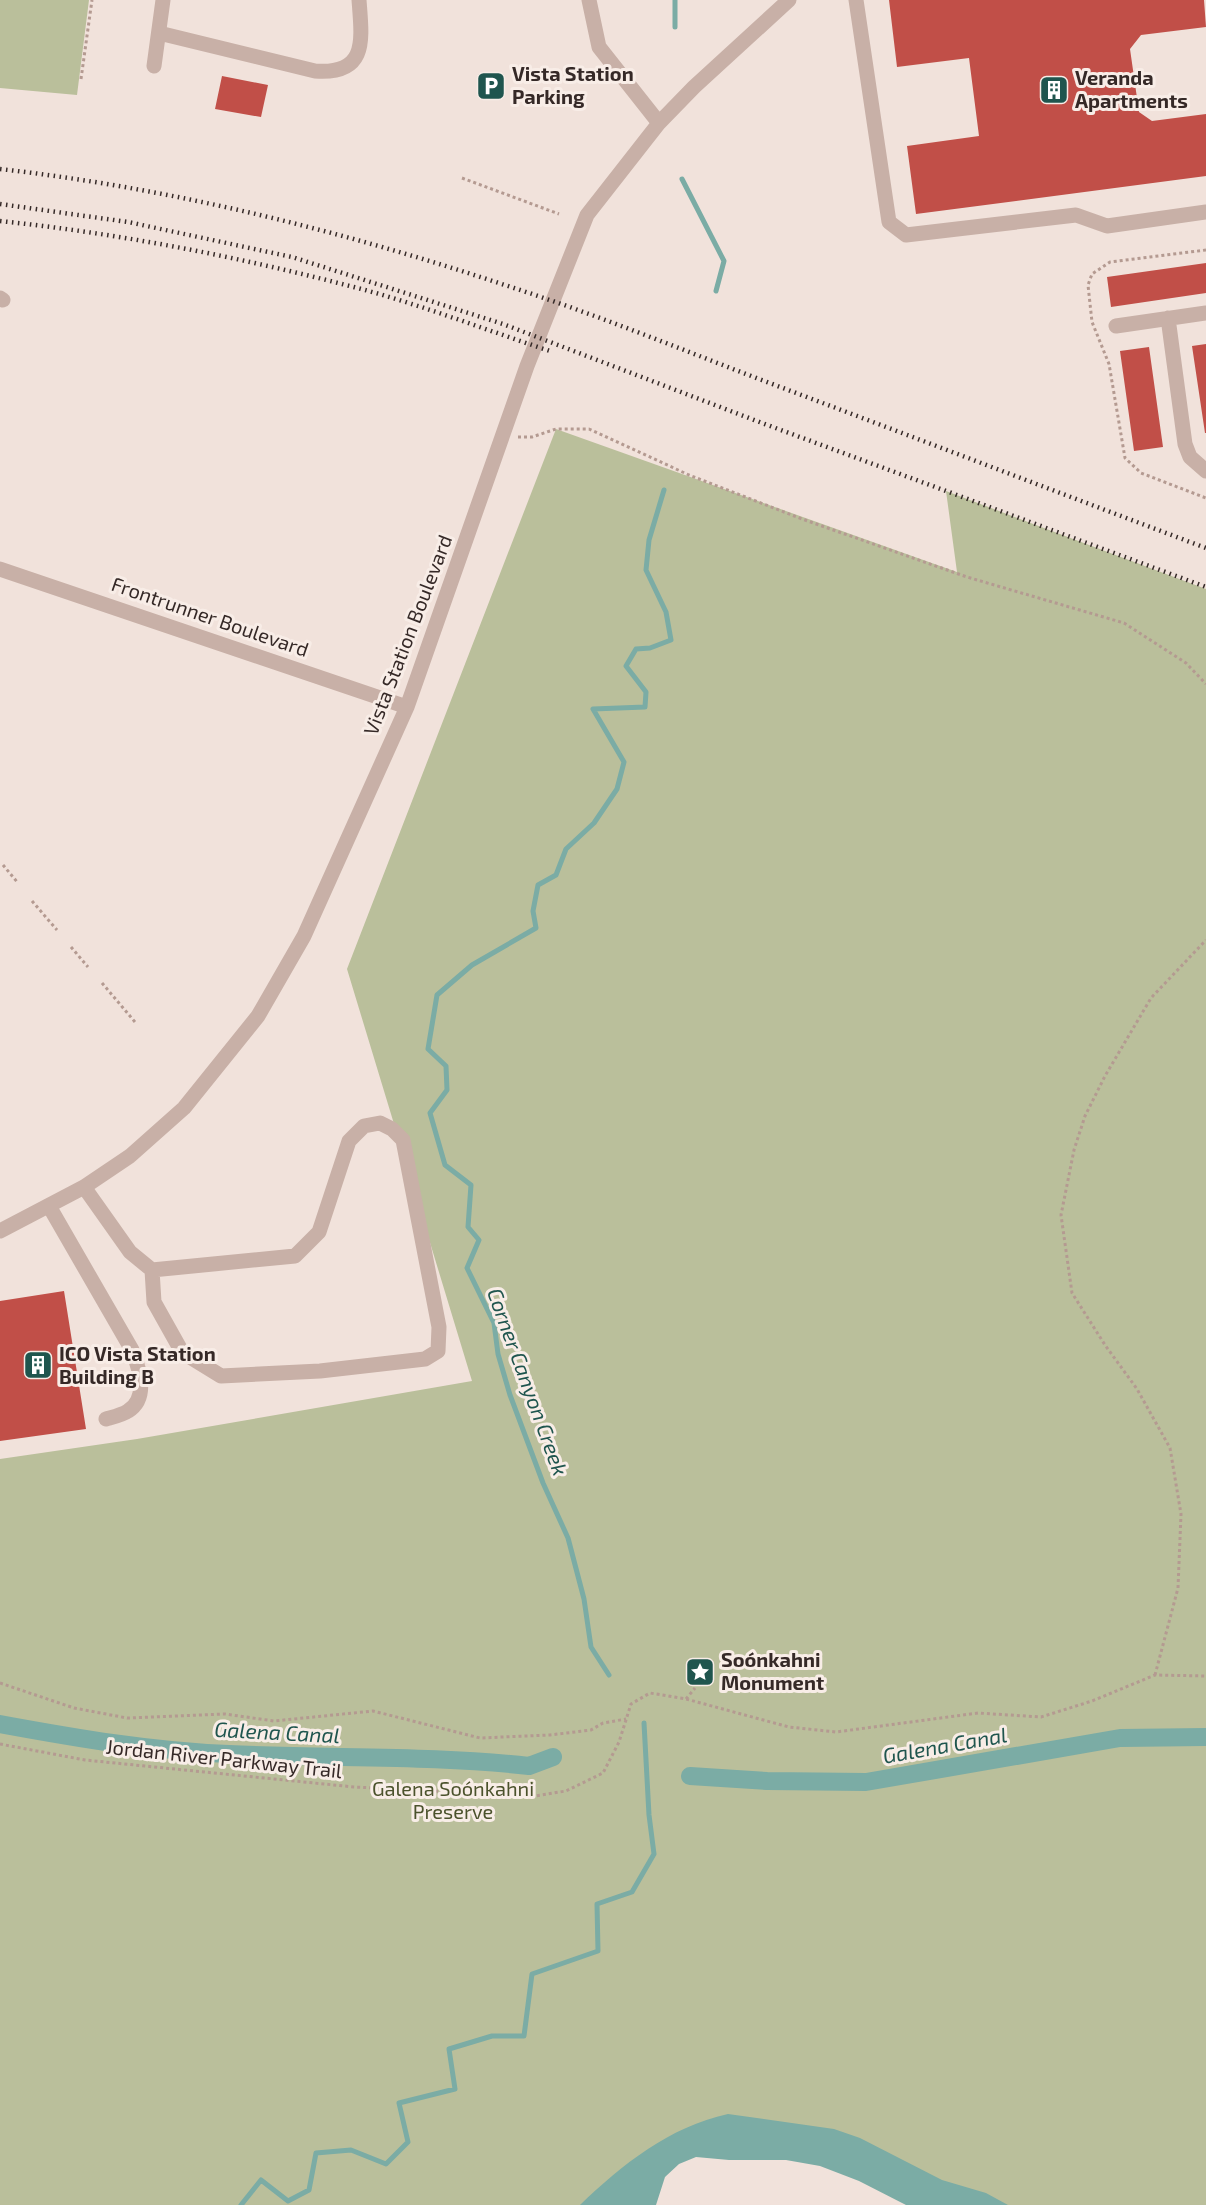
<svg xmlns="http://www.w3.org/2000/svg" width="1206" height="2205" font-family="'Exo 2',sans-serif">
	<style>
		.green { fill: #babf9b }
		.water { fill: #7baca5 }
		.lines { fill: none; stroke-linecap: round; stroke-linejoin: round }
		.stream { stroke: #7baca5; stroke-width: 5 }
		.canal { stroke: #7baca5; stroke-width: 18 }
		.building { fill: #c14f48 }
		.path { stroke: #b49a91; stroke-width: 3; stroke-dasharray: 3 3; stroke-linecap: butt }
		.minor { stroke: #c8b0a7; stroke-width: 15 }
		.rail { stroke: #352927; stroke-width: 4.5; stroke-dasharray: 1.5 4.5; stroke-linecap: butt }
		.labels { text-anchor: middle; stroke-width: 6; stroke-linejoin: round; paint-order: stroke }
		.poi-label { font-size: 20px; font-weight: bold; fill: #352927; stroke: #f8ede7; text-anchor: start }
		.street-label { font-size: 20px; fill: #352927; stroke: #f8ede7 }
		.park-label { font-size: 20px; fill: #4b522c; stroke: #f8ede7 }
		.water-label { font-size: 21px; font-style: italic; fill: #1f554e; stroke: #f8ede7 }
	</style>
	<rect width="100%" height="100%" fill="#f1e2db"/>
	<path class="green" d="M0,0h89l-12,95 -77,-7z
		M556,429l401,143 -11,-81 260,98v1616h-243l-239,-84 -111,84h-613v-746l137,-20 335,-58 -125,-412z"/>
	<path class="water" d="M728,2114l106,15 26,9 82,42 44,13 22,12h-102l-47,-24 -39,-15 -34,-6h-57l-33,-3 -17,7 -14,13 -9,28h-76c43,-41 89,-78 148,-91z"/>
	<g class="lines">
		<path class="stream" d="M675,27v-27
			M682,179l42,82 -8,30
			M609,1675l-18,-28 -7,-48 -16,-61 -25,-55 -33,-88 -12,-41 -4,-31 -27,-55 12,-28 -11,-13 3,-42 -26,-20 -15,-52 17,-23 -1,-24 -18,-17 9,-54 35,-30 64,-37 -3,-17 5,-26 18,-10 10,-26 28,-26 23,-34 7,-27 -31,-53 52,-2 1,-15 -20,-26 10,-17 14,-1 21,-8 -5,-28 -20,-42 3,-30 15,-50
			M241,2205l20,-25 27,21 21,-11 7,-37 35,-3 35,14 22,-22 -9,-39 56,-14 -6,-40 43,-13h32l8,-62 66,-23 -1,-47 35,-12 22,-38 -5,-39 -5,-92"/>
		<path class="canal" d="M0,1724c76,14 152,27 229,30 100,5 201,1 300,12l24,-9
			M690,1776l77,5 99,1 254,-44 86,-1"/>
	</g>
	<path class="building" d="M889,0h315l2,27 -65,8 -11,14 9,63 13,9 54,-7v62l-290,38 -9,-68 72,-10 -10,-78 -72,9z
		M222,76l46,9 -7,32 -46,-8z
		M1206,263v30l-95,14 -4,-30z
		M1206,344v89h-1l-13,-87z
		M1149,347l14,100 -29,4 -14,-100z
		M64,1291l22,138 -86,12v-140z"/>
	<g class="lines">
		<path class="path" d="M81,79l11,-79
			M462,178l97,36
			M1206,250l-96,12 -18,12 -4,11 4,37 17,42 16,94 16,15 65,25
			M518,437h14l24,-8h33l100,46 113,44 165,58 157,46 62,40 20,21
			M3,865l15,18
			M32,901l25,29
			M71,947l17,20
			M102,983l33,39
			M1155,1675l23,-87 3,-74 -11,-66 -33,-59 -32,-44 -33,-52 -11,-78 13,-65 11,-34 20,-40 46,-78 55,-58
			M0,1683l74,25 53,10 98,-4 49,7 99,-10 107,27 70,-3 41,-5 12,-7 23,-4
			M686,1699l9,-11
			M0,1744l85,16 269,27 181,9 31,-5 37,-18 16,-31 12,-38 19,-11 36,6 103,28 47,5 142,-19 63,4 51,-16 63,-26 51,1"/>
		<path class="minor" d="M589,0l10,47 60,76
			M856,0l33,222 17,13 170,-20 31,11 99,-14
			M159,33l156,38c53,4 47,-31 44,-71
			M154,66l9,-66
			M0,298l3,2
			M1168,318l17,126 5,13 16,14
			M1116,326l90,-13
			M0,569l407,138
			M84,1187l46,65 22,18 2,32 28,50 39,24 99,-5 105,-12 13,-8 1,-24 -36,-187 -11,-11 -12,-6 -16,3 -15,15 -30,91 -24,24 -143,14
			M49,1206l83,144c7,17 17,48 -4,61 -6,4 -15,6 -22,8
			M0,1231l84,-44 46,-31 54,-48 74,-92 46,-80 103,-229 120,-341 60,-151 72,-92 35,-36 95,-87"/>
		<path class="rail" d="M0,169c176,20 346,63 514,119 83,27 164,60 245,91 149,56 298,113 447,169
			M0,204l128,18 164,35 211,67 259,99 444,164
			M0,221c123,13 245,37 365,69 62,17 124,41 185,61"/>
	</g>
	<defs>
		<g id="parking-square" transform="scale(1.5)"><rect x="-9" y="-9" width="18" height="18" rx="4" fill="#1f554e" stroke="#f8ede7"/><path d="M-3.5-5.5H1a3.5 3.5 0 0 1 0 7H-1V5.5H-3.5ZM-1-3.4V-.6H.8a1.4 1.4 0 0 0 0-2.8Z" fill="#fff"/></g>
		<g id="building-square" transform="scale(1.5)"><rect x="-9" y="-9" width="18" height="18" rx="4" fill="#1f554e" stroke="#f8ede7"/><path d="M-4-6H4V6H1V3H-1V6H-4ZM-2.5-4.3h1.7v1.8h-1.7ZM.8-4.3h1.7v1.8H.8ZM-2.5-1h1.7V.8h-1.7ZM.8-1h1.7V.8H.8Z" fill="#fff"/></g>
		<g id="sight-square" transform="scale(1.5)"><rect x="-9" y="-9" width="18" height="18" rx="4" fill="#1f554e" stroke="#f8ede7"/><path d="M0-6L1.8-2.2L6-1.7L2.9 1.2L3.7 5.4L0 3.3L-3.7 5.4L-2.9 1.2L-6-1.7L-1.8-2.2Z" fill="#fff"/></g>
	</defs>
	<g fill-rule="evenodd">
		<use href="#parking-square" x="491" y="86"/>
		<use href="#building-square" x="1054" y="90"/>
		<use href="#building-square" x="38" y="1365"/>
		<use href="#sight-square" x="700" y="1672"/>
	</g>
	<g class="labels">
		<g class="poi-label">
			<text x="512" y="81">Vista Station<tspan x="512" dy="23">Parking</tspan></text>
			<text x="1075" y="85">Veranda<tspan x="1075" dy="23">Apartments</tspan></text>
			<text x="59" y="1361">ICO Vista Station<tspan x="59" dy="23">Building B</tspan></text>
			<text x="721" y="1667">Soónkahni<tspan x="721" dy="23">Monument</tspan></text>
		</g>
		<g class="street-label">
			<text transform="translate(210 617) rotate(19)" y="7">Frontrunner Boulevard</text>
			<text transform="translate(408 635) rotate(-69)" y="7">Vista Station Boulevard</text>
			<text transform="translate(224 1759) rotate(6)" y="7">Jordan River Parkway Trail</text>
		</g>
		<g class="park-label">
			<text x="453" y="1796">Galena Soónkahni<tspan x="453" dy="23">Preserve</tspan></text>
		</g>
		<g class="water-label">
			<text transform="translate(527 1382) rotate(70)" y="7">Corner Canyon Creek</text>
			<text transform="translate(277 1733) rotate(3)" y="7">Galena Canal</text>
			<text transform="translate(945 1746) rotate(-10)" y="7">Galena Canal</text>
		</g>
	</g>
</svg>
